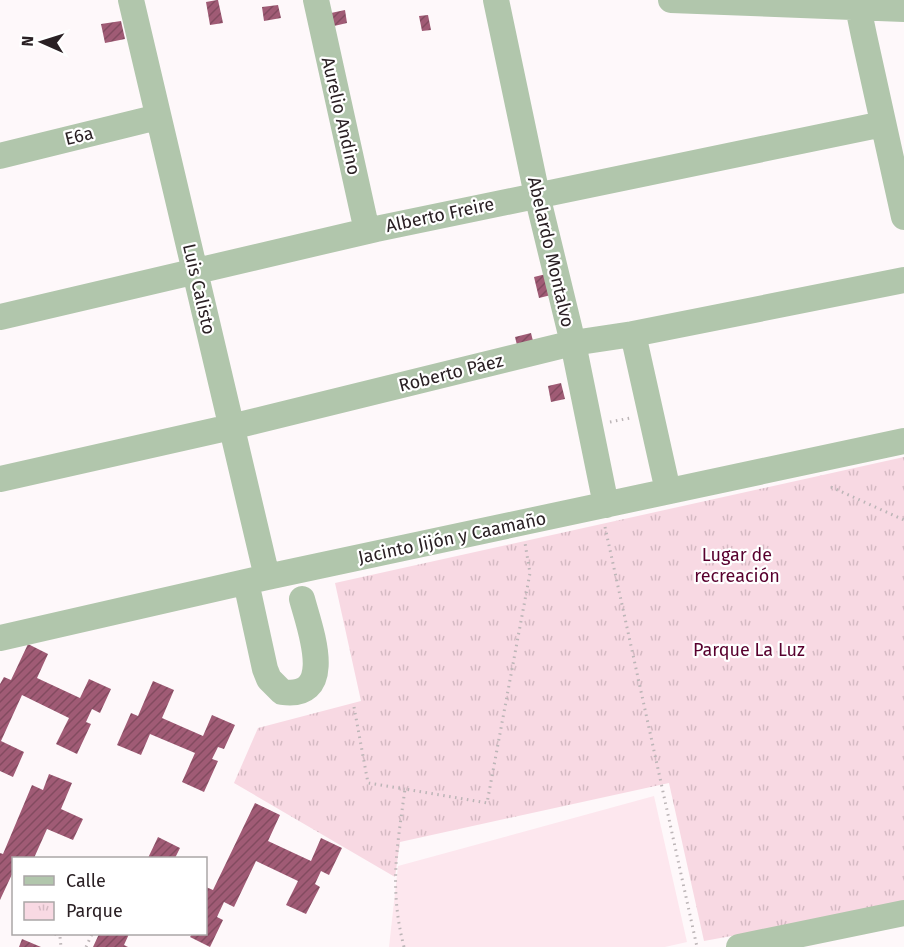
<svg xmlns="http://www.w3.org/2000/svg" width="904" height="947" font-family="'Fira Sans',sans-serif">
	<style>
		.built { fill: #fde7ee }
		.park { fill: url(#park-tufts) }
		.building { fill: url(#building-hatch) }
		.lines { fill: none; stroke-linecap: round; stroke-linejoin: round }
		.path { stroke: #bcb5b7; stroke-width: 3; stroke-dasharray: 1.5 4.5; stroke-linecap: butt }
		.minor { stroke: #b1c6ac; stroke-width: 26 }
		.labels { text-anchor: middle; stroke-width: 4.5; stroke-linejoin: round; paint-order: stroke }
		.street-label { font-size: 18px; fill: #2a2024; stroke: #fff }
		.park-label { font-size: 18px; fill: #58002e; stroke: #fff }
	</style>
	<defs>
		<pattern id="park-tufts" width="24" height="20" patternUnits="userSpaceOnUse" patternTransform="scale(1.5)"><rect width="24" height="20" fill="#f8d9e3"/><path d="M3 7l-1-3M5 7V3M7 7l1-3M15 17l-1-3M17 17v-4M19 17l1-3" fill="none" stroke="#d5bac3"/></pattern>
		<pattern id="building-hatch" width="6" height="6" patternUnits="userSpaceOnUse" patternTransform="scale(1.5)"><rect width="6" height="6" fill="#a05b75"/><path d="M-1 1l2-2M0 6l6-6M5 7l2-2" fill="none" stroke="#834b60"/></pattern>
	</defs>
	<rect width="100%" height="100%" fill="#fef8fa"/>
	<path class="built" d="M654,796l33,146 -22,5h-276l9,-81z"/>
	<path class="park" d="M904,457v447l-200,37 -35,-158 -269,59 -5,35 -161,-94 24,-55 103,-27 -26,-118z"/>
	<path class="building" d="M217,0h1l5,23 -13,2 -4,-23z
		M278,5l3,13 -17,3 -2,-14z
		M345,10l2,13 -13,3 -3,-13z
		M428,15l3,15 -9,1 -3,-15z
		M121,21l4,18 -20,4 -4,-19z
		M546,274l5,21 -12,3 -5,-21z
		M531,333l3,12 -16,4 -3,-12z
		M561,383l4,16 -14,3 -3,-16z
		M28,644l20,10 -11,24 43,20 9,-19 22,10 -11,24 -8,-4 -6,13 5,2 -14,30 -21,-10 13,-26 -47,-23 -21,46 23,11 -11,25 -13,-6v-87l4,-7 7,3z
		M153,681l21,9 -12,28 41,18 9,-21 23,10 -11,24 -6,-2 -6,12 6,2 -14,31 -22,-10 13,-29 -45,-19 -9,21 -24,-10 14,-32 7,3z
		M49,774l23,9 -11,26 22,10 -10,21 -26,-11 -13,29h-20v12l-14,30v-47l3,1 29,-69 11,5z
		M255,803l25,12 -12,26 43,20 10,-23 21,10 -13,27 -8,-4 -6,13 5,3 -14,27 -20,-9 12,-24 -42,-20 -22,46 -10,-5 -7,15 6,3 -13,27 -20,-10 2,-3h14v-47l7,3z
		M158,837l22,11 -5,10h-27z
		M99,934h30l-5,11 4,2h-35z
		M22,939l19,8h-22z"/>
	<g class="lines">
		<path class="path" d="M610,422l20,-4
			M831,487l73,33
			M605,527l92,420
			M354,707l14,76 37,6
			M55,934l5,3 1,10
			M86,947l6,-13
			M404,947c-15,-59 -7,-99 1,-158l82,14 43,-230 -5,-30"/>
		<path class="minor" d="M131,0l136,577
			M316,0l51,231
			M496,0l41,195 36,148 33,162
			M671,0l233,9
			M858,0v7l6,29 40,181
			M0,156l158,-39
			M0,317l376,-88 507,-105
			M633,334l35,157
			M0,479l231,-52 342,-84 60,-9 271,-54
			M246,582l19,87 4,10 13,13c56,8 27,-66 20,-93
			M0,638l267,-61 637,-136
			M739,947l165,-34"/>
	</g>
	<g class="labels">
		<g class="street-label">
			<text transform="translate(341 116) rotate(77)" y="6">Aurelio Andino</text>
			<text transform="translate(79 136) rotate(-14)" y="6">E6a</text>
			<text transform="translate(440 215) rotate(-12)" y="6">Alberto Freire</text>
			<text transform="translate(551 252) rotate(77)" y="6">Abelardo Montalvo</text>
			<text transform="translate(199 289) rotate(77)" y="6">Luis Calisto</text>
			<text transform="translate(451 373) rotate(-14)" y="6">Roberto Páez</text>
			<text transform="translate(452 538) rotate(-12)" y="6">Jacinto Jijón y Caamaño</text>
		</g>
		<g class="park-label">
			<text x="737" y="561">Lugar de<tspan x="737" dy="21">recreación</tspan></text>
			<text x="749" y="656">Parque La Luz</text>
		</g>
	</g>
	<rect x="12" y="857" width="195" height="78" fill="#ffffff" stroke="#aaa6a7" stroke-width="1.5"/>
	<rect x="24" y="876" width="30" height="9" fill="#b1c6ac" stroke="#aaa6a7" stroke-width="1.5"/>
	<text x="66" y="887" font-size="18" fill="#2a2024">Calle</text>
	<rect x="24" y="902" width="30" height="18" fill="url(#park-tufts)" stroke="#aaa6a7" stroke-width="1.5"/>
	<text x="66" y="917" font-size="18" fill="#2a2024">Parque</text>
	<g transform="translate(42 42) rotate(273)" stroke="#ffffff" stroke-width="4.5" paint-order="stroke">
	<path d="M0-4.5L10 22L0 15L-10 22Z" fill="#2a2024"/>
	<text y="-9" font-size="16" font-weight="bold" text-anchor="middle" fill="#2a2024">N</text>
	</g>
</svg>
